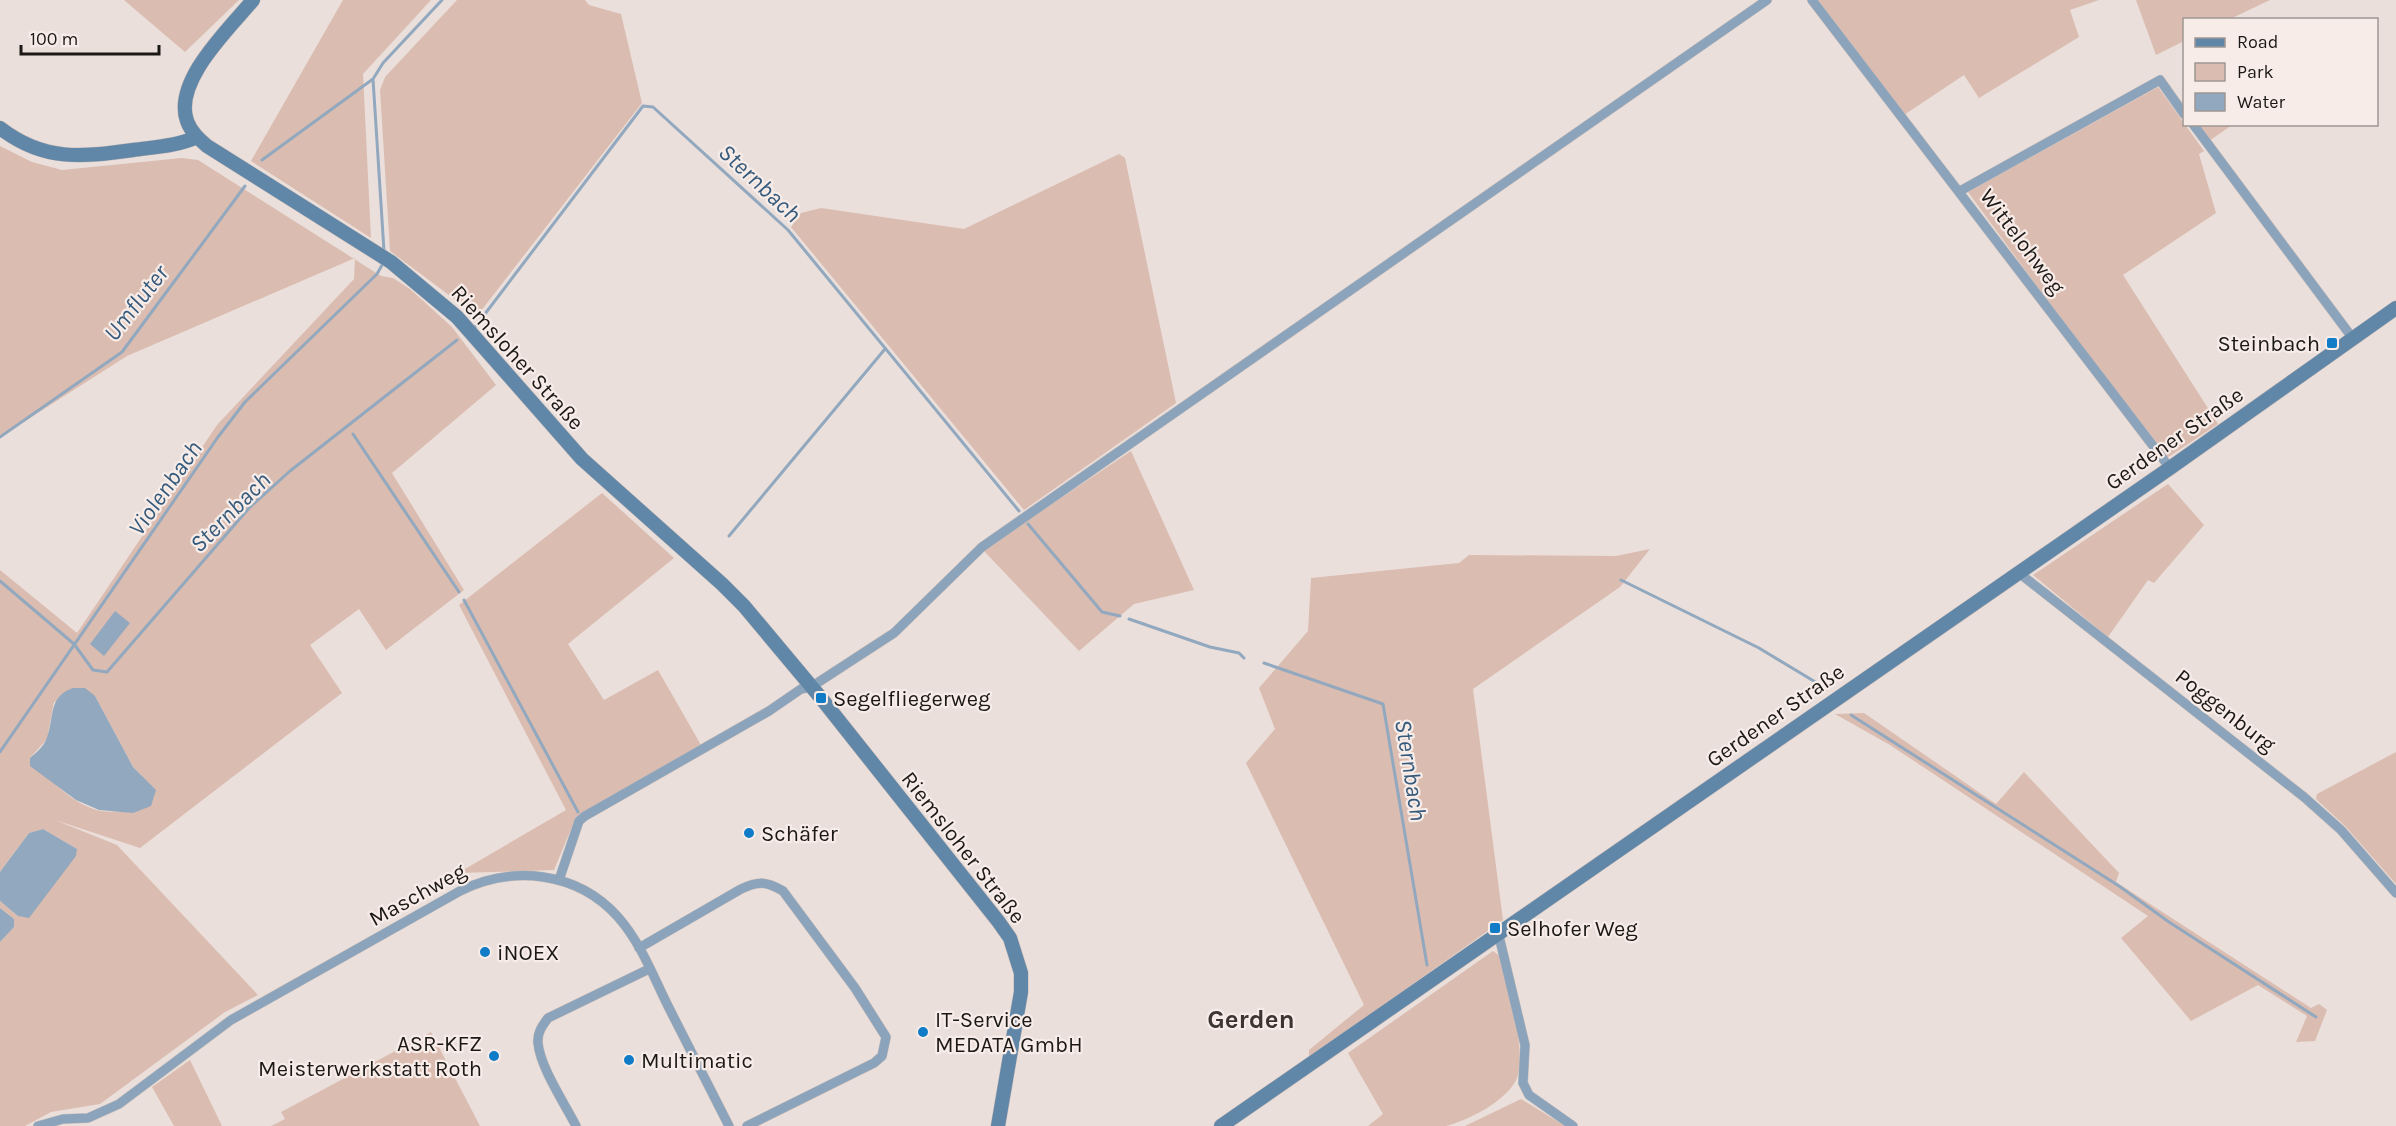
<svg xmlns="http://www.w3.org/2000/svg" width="2396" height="1126" font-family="Karla,sans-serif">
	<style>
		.green { fill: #dbbcb0; fill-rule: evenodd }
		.water { fill: #91a8be }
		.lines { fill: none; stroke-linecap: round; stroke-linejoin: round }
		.stream { stroke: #91a8be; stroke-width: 3 }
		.street-casing { stroke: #c5bbb8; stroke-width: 10 }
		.secondary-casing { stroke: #c5bbb8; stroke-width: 15 }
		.street { stroke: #8ba4bc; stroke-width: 9 }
		.secondary { stroke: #6086a8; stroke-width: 14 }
		.poi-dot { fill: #107cc7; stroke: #f7ece8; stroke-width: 2 }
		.labels { text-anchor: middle; stroke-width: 4.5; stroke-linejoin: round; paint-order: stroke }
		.street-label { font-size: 22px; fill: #1b1816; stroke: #f7ece8 }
		.poi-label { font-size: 22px; fill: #1b1816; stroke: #f7ece8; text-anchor: start }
		.water-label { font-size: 24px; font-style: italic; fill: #355a7c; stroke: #f7ece8 }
		.quarter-label { font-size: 26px; font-weight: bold; fill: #3d3532; stroke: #f7ece8 }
	</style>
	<rect width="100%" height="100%" fill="#eadfdb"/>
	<path class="green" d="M124,0h115l-54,52z
		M343,0h88l-68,74 8,164 -120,-77z
		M457,0h128l4,5 32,9 21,89 -165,213 -87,-65 -10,-161 5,-13z
		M1818,0h281l-29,10 9,27 -100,61 -15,-23 -60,40z
		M2136,0h134l-40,19 -46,1v21l-28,14z
		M2158,87l46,64 -5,3 17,59 -93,62 95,149 -54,36 -196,-268z
		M2196,125h36l-23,16z
		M0,146l32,16 30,8 120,-12 16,2 183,116 12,2 17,11 42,38 44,58 -104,88 72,117 -78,60 -27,-41 -49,36 32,48 -202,155 -85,-28 62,25 141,150 -33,17 -125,92 -49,8 -26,14h-25v-184l14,-15v-8l-14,-11v-7l18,15 59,-67 -34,-20 -14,4 -29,39v-302l77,63 140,-208 137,-146 1,-21 -228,98 -127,81zM95,696l38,71 8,8 -7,38c-11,-3 -22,0 -33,-2 -29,-6 -52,-33 -71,-53l17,-19 7,-37z
		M1119,154l6,4 51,245 -152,107 -233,-283 10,-14 20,-5 143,21z
		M1131,451l63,139 -60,14 -55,47 -96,-101z
		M2168,484l36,41 -50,58 -6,-3 -40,57 -75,-62z
		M602,493l72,65 -106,86 36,56 54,-30 43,75 -125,72 -22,53 -96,3 108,-63 -107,-205z
		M1650,549l-30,38 -147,102 30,231 -194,138v-8l55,-45 -118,-242 29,-34 -16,-41 49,-57 3,-53 148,-15 10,-8 147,1z
		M1864,713l132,91 28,-32 95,101 -3,9 195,126 8,-4 8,6 -12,31 -19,1 11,-26 -49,-31 -67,36 -70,-83 27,-22 -258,-171 -55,-31z
		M2396,752v132l-51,-58 -29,-27 1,-5z
		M1493,951l8,6c7,36 22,76 18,113 -2,26 -49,50 -73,56 -18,0 -58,0 -78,0l15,-12 -35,-61z
		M431,1032l49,94h-209l14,-7 -4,-7z
		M190,1060l32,66h-48l-22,-39z
		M1521,1099l44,27h-100z"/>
	<path class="water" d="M115,611l15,12 -26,33 -14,-12z
		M73,688h12l10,8 38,71 23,23 -5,16 -18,7 -34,-3 -23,-10 -46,-34v-8c6,-5 13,-11 16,-18 9,-21 1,-43 27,-52z
		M43,829l34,20 -1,7 -47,62 -11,-2 -18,-15v-29l29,-39z
		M0,908l14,11v8l-14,15z"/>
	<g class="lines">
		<path class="stream" d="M262,160l111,-81
			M384,251l-11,-172 10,-16 59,-63
			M475,327l168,-221 10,1 135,123 231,281
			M353,434l106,158
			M0,437l122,-85 123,-166
			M1028,524l74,88 18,4
			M729,536l156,-187
			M1621,580l138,68 68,41
			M0,581l74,63 19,26 14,2 143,-165 40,-36 167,-131
			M464,600l114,212
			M1129,619l81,28 29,6 5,5
			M1264,663l119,41 44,261
			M1851,715l268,171 50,36 147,95
			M0,752l218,-315 27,-35 132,-128 5,-9"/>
		<g class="street-casing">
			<path id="street" d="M1812,0l358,468
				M2193,124l161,216
				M1960,191l200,-111 24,34
				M2019,573l285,224 37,33 55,63
				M559,880l20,-59 6,-5 184,-105 32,-22 10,-2 83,-54 88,-86 785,-547
				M1498,932l27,113 -2,38 6,12 44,31
				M639,948l102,-59c17,-8 25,-8 42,2l72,97 31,49 -4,19 -8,7 -127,63
				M38,1126l25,-7 25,-1 31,-14 112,-84 229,-129c52,-26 117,-20 158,26 23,26 36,61 51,91 20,39 40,79 60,118
				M576,1126c-11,-22 -36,-59 -38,-83 -1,-10 4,-17 10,-25l101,-49"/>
		</g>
		<g class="secondary-casing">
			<path id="secondary" d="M253,0c-24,29 -80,81 -66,121 4,11 12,18 20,25l184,116 66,55 125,142 140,125 22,22 77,92 177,223 12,17 11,35v19l-23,134
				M0,128c44,34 82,29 133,22 22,-3 44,-4 64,-13
				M1221,1126l949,-658 226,-160"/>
		</g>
		<use href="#street" class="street"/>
		<use href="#secondary" class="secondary"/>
	</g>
	<g class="poi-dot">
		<rect x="2326" y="337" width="12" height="12" rx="3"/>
		<rect x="815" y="692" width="12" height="12" rx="3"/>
		<circle cx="749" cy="833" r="6"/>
		<rect x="1489" y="922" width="12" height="12" rx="3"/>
		<circle cx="485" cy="952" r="6"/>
		<circle cx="923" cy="1032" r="6"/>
		<circle cx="494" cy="1056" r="6"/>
		<circle cx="629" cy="1060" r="6"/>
	</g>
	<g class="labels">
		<g class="street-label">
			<text transform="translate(2023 241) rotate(53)" y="8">Wittelohweg</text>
			<text transform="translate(518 357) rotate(48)" y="8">Riemsloher Straße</text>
			<text transform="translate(2174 438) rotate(-35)" y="8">Gerdener Straße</text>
			<text transform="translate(2226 710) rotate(38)" y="8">Poggenburg</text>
			<text transform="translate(1775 715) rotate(-35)" y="8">Gerdener Straße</text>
			<text transform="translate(964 847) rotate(52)" y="8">Riemsloher Straße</text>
			<text transform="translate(417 894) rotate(-29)" y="8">Maschweg</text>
		</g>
		<g class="poi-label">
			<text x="2320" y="351" text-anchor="end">Steinbach</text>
			<text x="833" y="706">Segelfliegerweg</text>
			<text x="761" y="841">Schäfer</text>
			<text x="1507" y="936">Selhofer Weg</text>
			<text x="497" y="960">iNOEX</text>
			<text x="935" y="1027">IT-Service<tspan x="935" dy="25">MEDATA GmbH</tspan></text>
			<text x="482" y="1051" text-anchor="end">ASR-KFZ<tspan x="482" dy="25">Meisterwerkstatt Roth</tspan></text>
			<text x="641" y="1068">Multimatic</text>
		</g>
		<g class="water-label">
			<text transform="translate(760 183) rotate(43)" y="8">Sternbach</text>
			<text transform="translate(136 303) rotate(-52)" y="8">Umfluter</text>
			<text transform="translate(165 488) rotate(-55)" y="8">Violenbach</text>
			<text transform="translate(230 512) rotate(-45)" y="8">Sternbach</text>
			<text transform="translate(1411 770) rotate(81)" y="8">Sternbach</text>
		</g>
		<g class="quarter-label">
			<text x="1251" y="1028">Gerden</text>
		</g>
	</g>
	<rect x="2183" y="18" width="195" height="108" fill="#f7ece8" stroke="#9f9794" stroke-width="1.5"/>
	<rect x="2195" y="38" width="30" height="9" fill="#6086a8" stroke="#9f9794" stroke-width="1.5"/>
	<text x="2237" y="48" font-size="18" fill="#1b1816">Road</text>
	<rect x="2195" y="63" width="30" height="18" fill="#dbbcb0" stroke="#9f9794" stroke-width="1.5"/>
	<text x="2237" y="78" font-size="18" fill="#1b1816">Park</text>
	<rect x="2195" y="93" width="30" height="18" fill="#91a8be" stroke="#9f9794" stroke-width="1.5"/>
	<text x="2237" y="108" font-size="18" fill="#1b1816">Water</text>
	<path d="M21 45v9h138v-9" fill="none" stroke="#1b1816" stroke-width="3"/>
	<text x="30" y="45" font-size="18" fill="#1b1816" stroke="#f7ece8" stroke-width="4.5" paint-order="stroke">100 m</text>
</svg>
